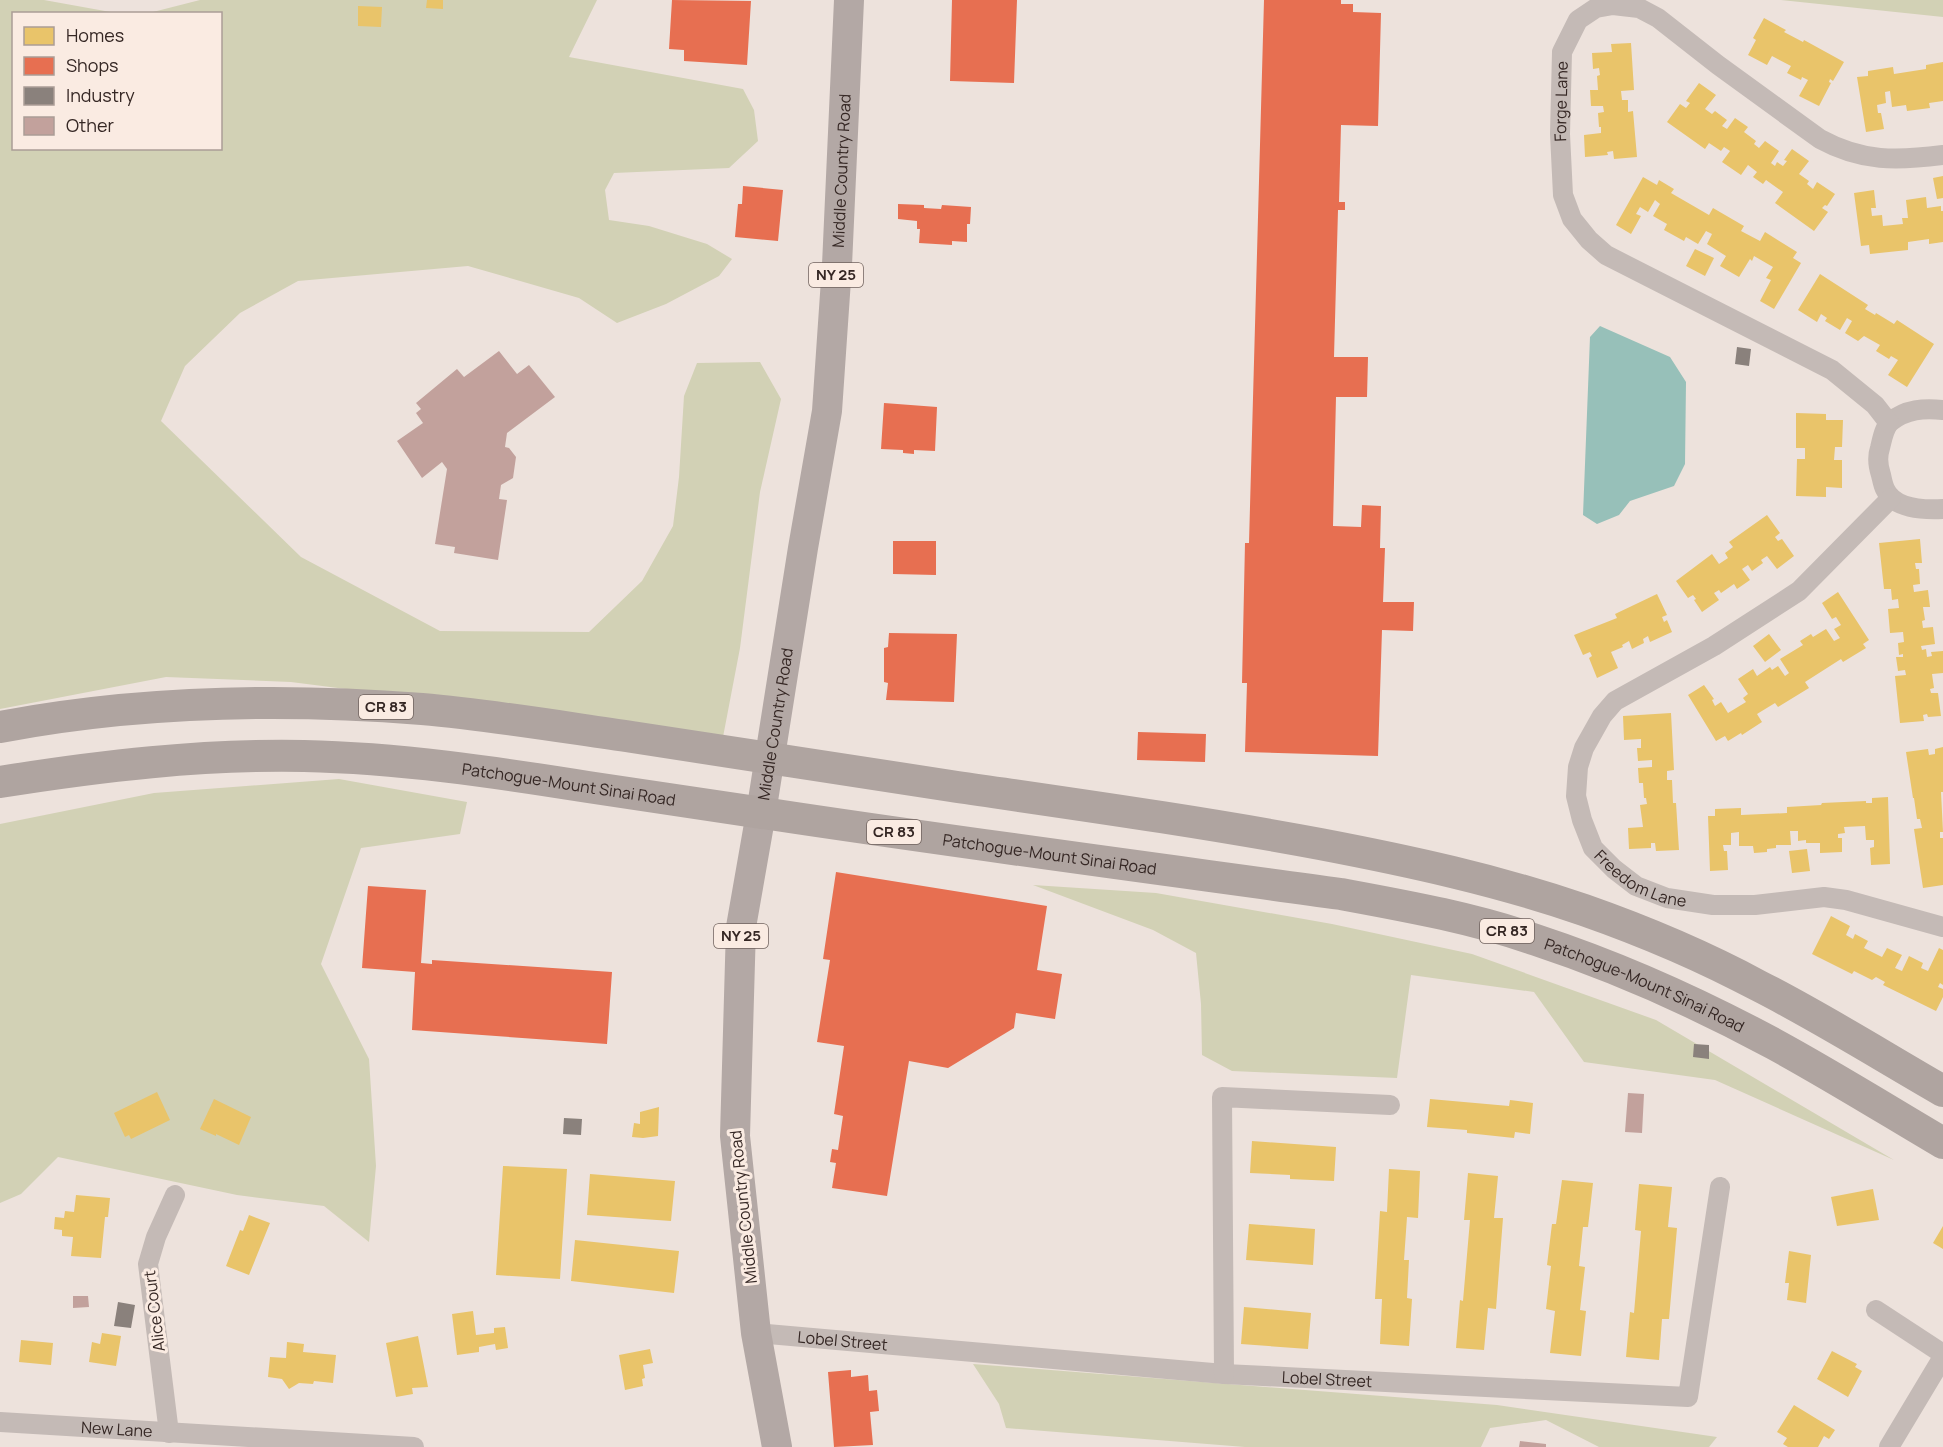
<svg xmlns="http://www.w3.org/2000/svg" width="1943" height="1447" font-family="Manrope,sans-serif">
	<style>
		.green { fill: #d2d1b5 }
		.water { fill: #97c0b9 }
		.homes { fill: #e9c46a }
		.shops { fill: #e76f51 }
		.industry { fill: #8a817c }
		.building { fill: #c2a19c }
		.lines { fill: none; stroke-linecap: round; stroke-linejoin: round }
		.minor { stroke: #c4bab6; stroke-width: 20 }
		.primary { stroke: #b3a8a5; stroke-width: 30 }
		.trunk { stroke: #afa4a0; stroke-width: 32 }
		.labels { text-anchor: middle; stroke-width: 6; stroke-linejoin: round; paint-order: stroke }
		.shield { fill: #faebe2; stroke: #70625d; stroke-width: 1.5 }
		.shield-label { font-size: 15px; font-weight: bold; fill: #352724 }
		.street-label { font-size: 16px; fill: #352724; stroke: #faebe2 }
	</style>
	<rect width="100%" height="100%" fill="#ede2dc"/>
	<path class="green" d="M0,0h44l72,13 -102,1v134h206v-134l-71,-1 51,-13h397l-28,57 174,32 11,21 4,31 -29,27 -115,5 -9,17 4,30 40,6 58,18 25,15 -13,17 -53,28 -49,19 -38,-25 -111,-32 -170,15 -58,32 -55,53 -24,55 140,136 139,74 149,1 53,-51 31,-55 6,-49 5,-81 13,-33 63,-1 21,37 -21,93 -20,156 -17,89 -432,-55 -125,-5 -166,32z
		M1781,0h162v17z
		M339,779l128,23 -7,32 -99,14 -40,116 48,95 7,107 -7,76 -45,-36 -87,-11 -179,-38 -37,37 -21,9v-379l154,-31z
		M1033,885l123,8 176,31 140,30 184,66 238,140 -179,-80 -131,-18 -50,-70 -123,-17 -14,103 -165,-7 -30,-16 -1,-51 -5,-51 -43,-23z
		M973,1364l524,41 220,32 -8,10h-110l-53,-27 -56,8 -9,19h-236l-239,-19 -7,-24z"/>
	<path class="water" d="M1600,326l70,31 16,25 -1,82 -11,22 -44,15 -11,14 -22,9 -14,-9 7,-178z"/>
	<path class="homes" d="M427,0h16v9l-17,-1z
		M358,6l24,1 -1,20 -23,-1z
		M1764,18l22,12 -2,2 19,10 1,-2 40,22 -11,19 -3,-2 -1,3 2,1 -12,23 -20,-10 9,-16 -6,-3 -1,3 -14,-7 4,-7 -19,-10 -5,9 -19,-10 8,-15 -3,-2z
		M1631,43l3,47 -13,1 1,9h6v12l5,-1 4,46 -23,2 -1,-8 -6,1 1,3 -23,2 -1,-22 17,-2v-6h-2l-1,-14 6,-1 -1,-6h-12l-1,-16h8l-1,-14 3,-1 -1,-7 -6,1 -1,-16 20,-1 -1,-8z
		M1943,62v39l-14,2 1,5 -23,3 -1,-6 -14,2 -2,-16 -5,1 1,11 -9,2 1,8h3l3,16 -18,3 -9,-55 11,-1v-5l25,-4 1,7 32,-5v-4z
		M1699,83l17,12 -11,14 7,5 3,-3 12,9 -5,6 5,3 8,-11 13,9 -4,5 12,9 -2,3 5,4 6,-7 14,10 -8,12 4,3 2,-4 6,4 4,-5 -3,-1 8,-11 17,12 -10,13 10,7 -2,3 6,5 4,-7 18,12 -8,12 -2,-1 -3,3 6,4 -14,19 -39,-28 8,-11 -17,-12 -3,4 -10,-7 4,-5 -9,-7 -7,10 -19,-13 8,-11 -6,-4 -3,4 -12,-8 -4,6 -38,-27 13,-18 6,4 4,-5 -4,-2z
		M1943,176v22l-6,1 -4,-21z
		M1643,177l14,8 2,-5 15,9 -3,4 38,22 4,-7 31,18 -3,5 19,10 5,-9 32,20 -4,6 8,5 -27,46 -14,-8 11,-21 -5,-2 7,-11 -19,-11 -2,5 -2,-2 -11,18 -19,-11 6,-10 -19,-12 5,-10 -6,-3 -8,13 -12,-7 -2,4 -20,-11 3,-6 -14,-8 7,-12 -5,-4 -7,12 -8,-5 -4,7 5,2 -10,18 -15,-9z
		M1874,190l2,18h-5l1,8 10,-1 1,11 20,-2 -1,-6h6l-2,-18 20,-3 1,11 14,-2v5h2v31l-14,2v-5l-21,3v8l-38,4 -1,-9 -8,1 -7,-53z
		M1695,249l19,9 -9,18 -19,-10z
		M1820,274l48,31 -3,4 10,6 1,-2 18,11 3,-4 37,24 -27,43 -19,-12 10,-15 -7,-4 -2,3 -13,-8 4,-6 -16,-9 -6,5 -13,-8 7,-12 -5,-3 -7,12 -15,-9 2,-3 -6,-4 -4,8 -19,-12z
		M1796,413l30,1v6h17l-1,27h-7l-1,13h8v28l-16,-1v10l-30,-1 1,-37h8v-11h-9z
		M1767,515l13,18 -5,4 3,4 4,-2 12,17 -17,13 -10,-13 -6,4 2,3 -11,8 -4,-6 -6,4 8,11 -13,9 -3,-5 -13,9 -2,-3 -5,3 5,7 -17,12 -8,-12 2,-1 -3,-4 -5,3 -12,-17 36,-27 7,10 9,-6 -3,-5 8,-6 -4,-5z
		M1920,539l2,24h-7l1,6h3l1,15 -7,1 1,7 14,-2 2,17h-7l2,13 -3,1 1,7 10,-1 2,17 -14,2 1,4 4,-1 1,8 5,-1 -1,-4 12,-1v22l-11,1 2,14 -4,1 1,4h7l3,23 -13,1 -1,-3 -4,1 1,6 -24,2 -5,-47 11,-1 -1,-5 -7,1 -2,-14h7v-3l-4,1 -1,-12 6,-1 -1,-10 -13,1 -2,-24 11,-1 -1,-9 -6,1 -1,-11h-7l-5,-46z
		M1838,592l31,48 -6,4 3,4 -23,14 -2,-3 -36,23 4,6 -31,19 -3,-4 -18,11 5,8 -20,13 -1,-2 -13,8 -3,-5 -9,5 -28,-46 16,-10 10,14 -2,1 3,6 6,-4 7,11 18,-11 -3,-4 5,-4 -10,-15 15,-10 4,7 13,-9 2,3 6,-4 7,10 4,-3 -9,-14 23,-14 -3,-4 11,-7 2,3 13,-8 8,12 6,-3 -6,-9 7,-4 -5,-8 -4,2 -10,-16z
		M1657,594l10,21 -5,2 2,5 3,-2 5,12 -22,10 -2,-6 -5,3 1,4 -12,6 -3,-8 -7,4 1,2 -12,5 7,16 -21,10 -8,-20 3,-2 -2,-4 -7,3 -9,-20 43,-17 -2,-4z
		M1769,634l12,16 -16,12 -12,-16z
		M1671,713l3,57 -7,1v9h5l1,23h3l3,47 -23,1 -1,-8h-4v5l-22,1 -1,-21 15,-1 -3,-22 7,-1 -1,-6h-2l-1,-15h-4l-1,-15 14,-1v-7l-14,1 -1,-13h4v-9l-17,1 -1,-24z
		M1943,747v45h-2l2,40h-3v6h3v47l-20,3 -9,-59 8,-1 -2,-9h-3l-3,-21h-1l-7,-46 22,-3 1,6 6,-1v-5z
		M1888,797l2,67 -19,1 -1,-17 4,-1v-7h-8l-1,-14 -21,1 1,6 -7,1v4h4v14l-22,1v-10h-14v-3l-8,1v-10h-8l1,14h-15v3l-9,1v3l-13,1 -1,-7h-14v-14l-8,1v12h-8l1,6h3l1,19 -18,1 -2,-55h7v-7l26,-1v7l46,-2v-6l34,-2 1,-2 44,-2v2h6v-5z
		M1807,849l3,22 -18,2 -3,-22z
		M1831,916l19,10 -4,9 7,4 2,-5 13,7 -4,7 18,9 5,-9 15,7 -7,13 7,3 7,-15 14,7 -2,5 7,3 11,-23 4,2v35l-3,-2 -2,4 5,2v8l-7,14 -53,-26 2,-3 -9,-5 -4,3 -18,-9 -2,3 -40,-20z
		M157,1092l13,28 -39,19 -2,-4 -4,2 -11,-24z
		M214,1099l37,18 -12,28 -23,-11v2l-16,-7z
		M1430,1099l79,7 1,-6 23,3 -3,31 -15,-2 -1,6 -47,-5v-3l-40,-3z
		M659,1107l-1,29 -15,2 -11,-1 2,-14 6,1v-12z
		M1252,1141l84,6 -2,34 -44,-2v-4l-40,-2z
		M503,1166l64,3 -7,110 -64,-4z
		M1389,1169l31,2 -2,47 -11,-1 -3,43h5l-2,38 5,1 -3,47 -29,-2 2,-45h-7l5,-88 7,1z
		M1468,1173l30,3 -4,42h9l-7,91 -8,-1 -4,42 -28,-2 4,-48 3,1 7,-81h-6z
		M590,1174l85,7 -4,40 -84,-6z
		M1562,1180l31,3 -5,44h-5l-4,39 6,1 -5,43 6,1 -5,45 -31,-3 5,-42 -9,-2 5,-43 -4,-1 5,-41h4z
		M1639,1184l33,3 -4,40 9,1 -8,91h-7l-3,41 -33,-3 4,-45 4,1 7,-82 -6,-1z
		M1873,1189l6,31 -42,6 -6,-29z
		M76,1195l34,3 -2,19h-3l-4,41 -30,-2 2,-19 -11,-1v-6l-8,-1 1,-12 9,1 1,-7 9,1z
		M249,1215l21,8 -21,52 -23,-9 14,-36 3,1z
		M1249,1224l66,5 -2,36 -67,-5z
		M1943,1226v23l-10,-6z
		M575,1240l104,11 -5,42 -103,-12z
		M1789,1251l22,4 -5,48 -19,-3 2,-17h-4z
		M1244,1307l67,6 -3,36 -67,-5z
		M473,1311l3,24 18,-2v-5l11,-1 3,21 -12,2 -1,-6 -16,3v5l-22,3 -5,-41z
		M102,1333l19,3 -5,30 -27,-4 3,-20 8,2z
		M418,1336l10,51 -16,1 1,6 -17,3 -10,-54z
		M21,1340l32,3 -2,22 -32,-3z
		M287,1342l17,2 -1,8 33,3 -3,28 -19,-2 -1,3 -14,-1 -10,6 -7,-10 -14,-2 2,-20 16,1z
		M650,1349l3,14 -10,2 2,13 -3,1 1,7 -18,4 -6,-35z
		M1832,1351l25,13 -2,3 7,4 -14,26 -31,-18z
		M1794,1405l41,25 -6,9 -5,-3 -6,11h-30l-5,-3 4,-6 -10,-6z"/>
	<path class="shops" d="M672,0l79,1 -4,64 -63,-4v-11l-15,-1z
		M952,0h65l-3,83 -64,-2z
		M1264,0h77v4h12v8l28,1 -3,113 -37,-1 -2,77h6v8h-7l-4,147h34l-1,40h-31l-3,129 28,1 1,-22 19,1 -1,42h5l-2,54h31l-1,29 -31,-1 -4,126 -133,-4 2,-69h-5l3,-140h4z
		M743,186l40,4 -5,51 -43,-4 3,-33h4z
		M898,204l26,1v3l17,1 1,-4 29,2 -1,17h-3v18l-15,-1v4l-33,-2 1,-14h-3v-8l-19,-2z
		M884,403l53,4 -2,44 -21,-1v4l-11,-1v-3l-22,-1z
		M893,541h43v34l-43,-1z
		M889,633l68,1 -3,68 -68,-2 2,-17 -4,-1v-34l4,-1z
		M1138,732l68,2 -1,28 -68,-2z
		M836,872l211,34 -10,64 25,4 -7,45 -39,-6 -2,15 -66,40 -39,-7 -22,135 -55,-8 4,-25 -6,-1 2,-13 6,1 5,-34 -9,-2 10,-68 -27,-4 13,-82 -7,-1z
		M368,886l58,4 -5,73 11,1v-4l180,12 -5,72 -195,-14 3,-58 -53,-4z
		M851,1370v7l17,-2 1,16 8,-1 2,21 -9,1 3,33 -39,2 -6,-75z"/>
	<path class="industry" d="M1737,347l14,2 -2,17 -14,-2z
		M1694,1044l15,1v14l-16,-2z
		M564,1118l18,1 -1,16 -18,-1z
		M118,1302l17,3 -4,23 -17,-2z"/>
	<path class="building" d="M499,351l18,23 12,-9 26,32 -48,36 -2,14 4,1 7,9 -3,21 -12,7 -2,14 8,1 -9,60 -44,-7 1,-6 -20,-3 12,-75 -5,-7 -20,16 -25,-37 26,-18 -7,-10 5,-4 -5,-6 41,-34 7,8z
		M1628,1093l16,1 -2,39 -17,-1z
		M73,1296h15l1,11 -16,1z
		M1520,1441l26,3v3h-27z"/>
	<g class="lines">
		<g class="minor">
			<path d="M1943,410c-19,-2 -37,-1 -53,12 -6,6 -8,18 -10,26 -3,9 -2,18 1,27 1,4 2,10 4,14 9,20 39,21 58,20"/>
			<path id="s1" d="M1889,423l-14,-18 -43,-35 -226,-115 -17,-15 -17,-21 -9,-24 -3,-61 2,-82 16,-32 18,-12 17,-3 26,3 19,10 60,47 102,74c42,23 77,22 123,16"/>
			<path id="s2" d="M1891,498l-92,93 -85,55 -99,55 -13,15 -18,32 -6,19 -2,29 6,24 11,28 21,21 22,17 31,12 46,7h42l69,-8 22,3 97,27"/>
			<path d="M1876,1310l67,44"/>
			<path id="s3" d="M756,1333l468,41 464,23 32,-210"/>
			<path d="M1224,1374l-2,-277 168,8"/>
			<path id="s4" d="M0,1422l414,25"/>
			<path d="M169,1433l-21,-169 8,-27 19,-42"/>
			<path d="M1889,1447l54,-90"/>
		</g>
		<path class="primary" id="s5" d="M777,1447l-21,-114 -21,-197 6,-209 20,-114 42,-265 24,-137 10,-146 12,-265"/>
		<g class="trunk">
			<path d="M0,727c138,-26 282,-29 422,-18 70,6 140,18 210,28 106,16 213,33 319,49 123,18 246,35 369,58 89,17 177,36 264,66 60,21 119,46 175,76 63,32 123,70 184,105"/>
			<path id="s6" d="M0,782c100,-16 202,-28 304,-26 95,2 190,16 284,31 69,10 138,21 208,31 181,27 363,51 545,76 65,12 132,24 195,46 82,27 162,63 238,104 57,31 113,66 169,99"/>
		</g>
	</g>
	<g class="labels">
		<g class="shield">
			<rect x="809" y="263" width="54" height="24" rx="4.5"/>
			<rect x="359" y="695" width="54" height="24" rx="4.5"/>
			<rect x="867" y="820" width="54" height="24" rx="4.5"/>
			<rect x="1480" y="919" width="54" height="24" rx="4.5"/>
			<rect x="714" y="924" width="54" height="24" rx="4.5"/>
		</g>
		<g class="shield-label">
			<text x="836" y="280">NY 25</text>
			<text x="386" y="712">CR 83</text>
			<text x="894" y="837">CR 83</text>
			<text x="1507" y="936">CR 83</text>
			<text x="741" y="941">NY 25</text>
		</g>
		<g class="street-label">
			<text dy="6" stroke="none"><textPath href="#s1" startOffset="501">Forge Lane</textPath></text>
			<text dy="6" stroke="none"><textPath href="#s5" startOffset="1287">Middle Country Road</textPath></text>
			<text dy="6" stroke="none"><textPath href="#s5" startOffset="729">Middle Country Road</textPath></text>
			<text dy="6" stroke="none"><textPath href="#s6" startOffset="572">Patchogue-Mount Sinai Road</textPath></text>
			<text dy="6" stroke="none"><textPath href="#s6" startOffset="1058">Patchogue-Mount Sinai Road</textPath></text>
			<text dy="6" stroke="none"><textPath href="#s2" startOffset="564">Freedom Lane</textPath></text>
			<text dy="6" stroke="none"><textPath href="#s6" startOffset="1670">Patchogue-Mount Sinai Road</textPath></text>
			<text transform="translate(743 1207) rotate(-96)" y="6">Middle Country Road</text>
			<text transform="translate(154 1311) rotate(-97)" y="6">Alice Court</text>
			<text dy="6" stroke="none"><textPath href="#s3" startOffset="87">Lobel Street</textPath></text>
			<text dy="6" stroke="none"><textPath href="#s3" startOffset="573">Lobel Street</textPath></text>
			<text dy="6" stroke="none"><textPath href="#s4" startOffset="117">New Lane</textPath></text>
		</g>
	</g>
	<rect x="12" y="12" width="210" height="138" fill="#faebe2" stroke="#ab9d96" stroke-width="1.5"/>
	<rect x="24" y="27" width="30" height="18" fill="#e9c46a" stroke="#ab9d96" stroke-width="1.5"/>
	<text x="66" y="42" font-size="18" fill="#352724">Homes</text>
	<rect x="24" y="57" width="30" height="18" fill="#e76f51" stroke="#ab9d96" stroke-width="1.5"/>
	<text x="66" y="72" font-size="18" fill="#352724">Shops</text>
	<rect x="24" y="87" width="30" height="18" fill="#8a817c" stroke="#ab9d96" stroke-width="1.5"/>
	<text x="66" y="102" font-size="18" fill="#352724">Industry</text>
	<rect x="24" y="117" width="30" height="18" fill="#c2a19c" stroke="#ab9d96" stroke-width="1.5"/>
	<text x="66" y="132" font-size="18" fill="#352724">Other</text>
</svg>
